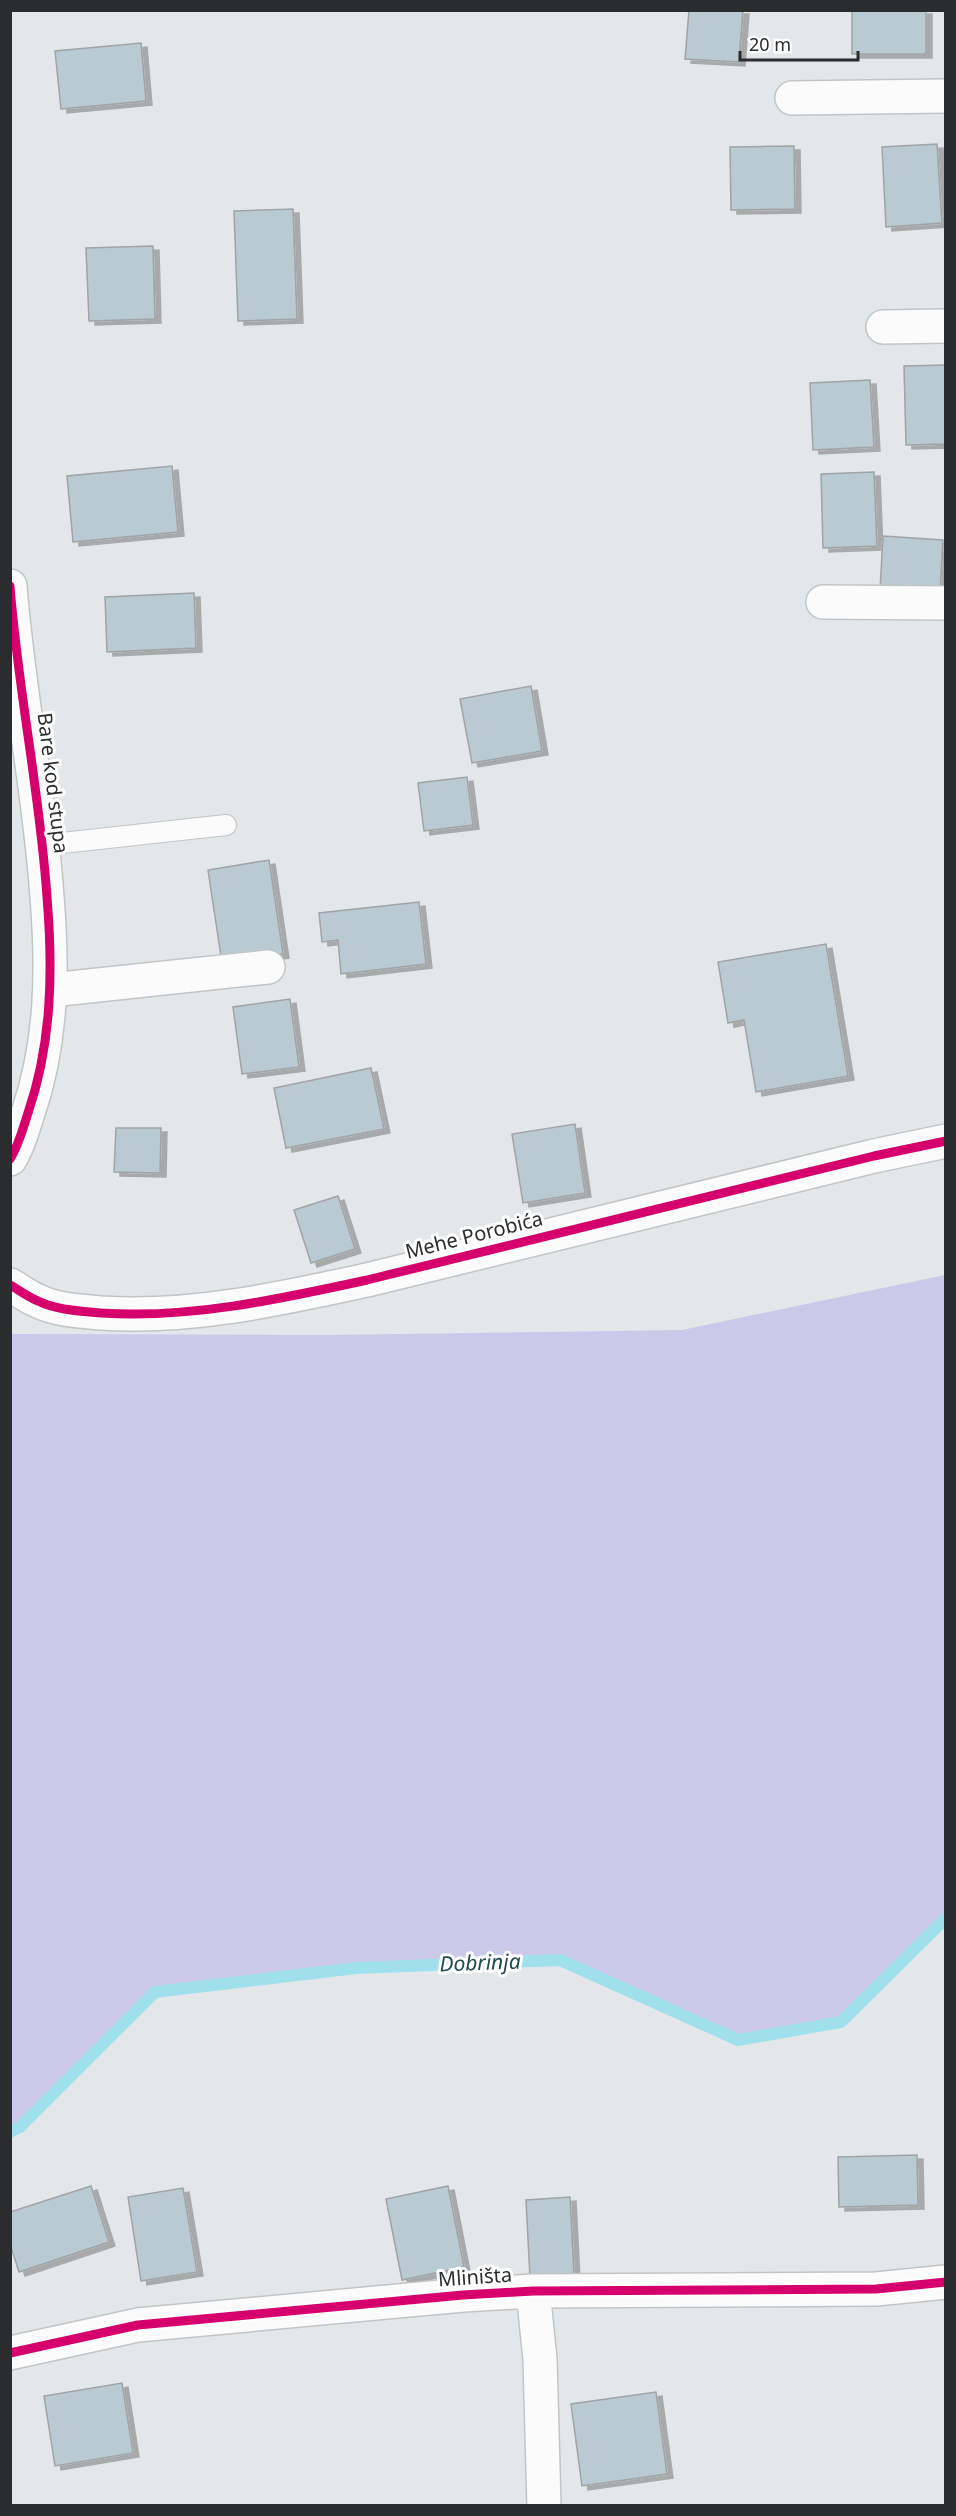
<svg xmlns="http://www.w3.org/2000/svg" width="956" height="2516" font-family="'Noto Sans',sans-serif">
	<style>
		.green { fill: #cac9ea }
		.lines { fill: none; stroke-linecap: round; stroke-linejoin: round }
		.stream { stroke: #9fe0ec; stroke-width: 12 }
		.building { fill: #bacad2; stroke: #a1a3a4; stroke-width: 1.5; filter: url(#shadow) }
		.service-casing { stroke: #c2c5c6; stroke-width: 22 }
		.minor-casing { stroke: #c2c5c6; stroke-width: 36 }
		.service { stroke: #fbfbfc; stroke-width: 20 }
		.minor { stroke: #fbfbfc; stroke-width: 33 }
		.cycleway-casing { stroke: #fff; stroke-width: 13 }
		.cycleway { stroke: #d6006c; stroke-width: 9 }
		.labels { text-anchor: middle; stroke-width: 6; stroke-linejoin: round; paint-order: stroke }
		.street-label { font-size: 20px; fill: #2b2c2e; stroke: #fff }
		.water-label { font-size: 21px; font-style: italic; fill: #1e4850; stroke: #fff }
	</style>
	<defs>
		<filter id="shadow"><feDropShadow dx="6" dy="4" stdDeviation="0" flood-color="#0004"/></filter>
	</defs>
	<rect width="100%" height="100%" fill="#e4e7e9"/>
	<path class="green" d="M945,1275v643l-104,104 -103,18 -178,-80 -204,8 -201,24 -135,135 -9,5v-798l313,1 358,-5z"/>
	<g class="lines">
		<path class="stream" d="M10,2132l10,-5 135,-135 201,-24 204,-8 178,80 103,-18 105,-104"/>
	</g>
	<path class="building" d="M689,10h54l-4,52 -54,-3z
		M852,10h74v44h-74z
		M141,43l5,58 -85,8 -6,-58z
		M937,144l5,79 -56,4 -4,-80z
		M794,146l1,63 -64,1 -1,-63z
		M293,209l4,110 -59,2 -4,-110z
		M153,246l2,73 -66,2 -3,-73z
		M946,365v79l-40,1 -2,-79z
		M870,380l4,67 -61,3 -3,-67z
		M172,466l6,66 -105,10 -6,-66z
		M874,472l3,74 -54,2 -2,-74z
		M883,536l60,4 -3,53 -60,-3z
		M194,593l2,55 -89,4 -2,-55z
		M531,686l11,65 -70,12 -12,-64z
		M467,777l6,48 -49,6 -6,-48z
		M269,860l14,94 -61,9 -14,-93z
		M419,902l7,62 -85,10 -3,-34 -16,2 -3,-29z
		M826,944l22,132 -92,16 -12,-72 -16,3 -10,-61z
		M290,999l9,68 -57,7 -9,-67z
		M371,1068l13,61 -98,19 -12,-60z
		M575,1124l10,69 -62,10 -11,-69z
		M116,1128h45l-1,45 -46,-1z
		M338,1196l17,53 -44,14 -17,-53z
		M917,2155l1,50 -79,2 -1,-50z
		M91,2186l18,56 -90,30 -9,-28v-32z
		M448,2186l16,81 -62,13 -16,-81z
		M183,2188l14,84 -56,9 -13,-84z
		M570,2197l4,78 -44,3 -4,-78z
		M122,2383l11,70 -78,13 -11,-70z
		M656,2392l11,82 -85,12 -11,-82z"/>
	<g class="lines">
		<g class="service-casing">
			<path id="service" d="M44,845l182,-20"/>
		</g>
		<g class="minor-casing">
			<path id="minor" d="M792,98l154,-2
				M883,327l63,-1
				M10,586c8,105 30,207 37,311 6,73 5,146 -19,216 -5,15 -9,32 -18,46
				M823,602l123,1
				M51,990l217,-23
				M10,1285c9,5 18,12 28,16 18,9 42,10 63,12 89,6 179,-14 266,-33l507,-124 72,-15
				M533,2291l7,68 4,147
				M10,2353l128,-28 325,-30 70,-4 343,-2 70,-7"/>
		</g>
		<use href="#service" class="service"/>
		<use href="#minor" class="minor"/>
		<g class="cycleway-casing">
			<path id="cycleway" d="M10,586c8,105 30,207 37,311 6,73 5,146 -19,216 -5,15 -9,32 -18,46
				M10,1285c9,5 18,12 28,16 18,9 42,10 63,12 89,6 179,-14 266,-33l507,-124 72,-15
				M10,2353l128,-28 325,-30 70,-4 343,-2 70,-7"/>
		</g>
		<use href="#cycleway" class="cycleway"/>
	</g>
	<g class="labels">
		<g class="street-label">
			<text transform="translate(53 783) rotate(83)" y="7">Bare kod stupa</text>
			<text transform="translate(474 1235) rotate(-14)" y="7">Mehe Porobića</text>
			<text transform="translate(475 2277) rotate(-4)" y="7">Mliništa</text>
		</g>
		<g class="water-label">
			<text transform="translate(480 1963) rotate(-2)" y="7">Dobrinja</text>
		</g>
	</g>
	<rect width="956" height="2516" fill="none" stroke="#2b2c2e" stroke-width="24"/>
	<path d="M740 51v9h118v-9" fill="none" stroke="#2b2c2e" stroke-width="3"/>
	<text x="749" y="51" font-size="18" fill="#2b2c2e" stroke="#ffffff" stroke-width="4.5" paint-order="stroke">20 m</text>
</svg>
